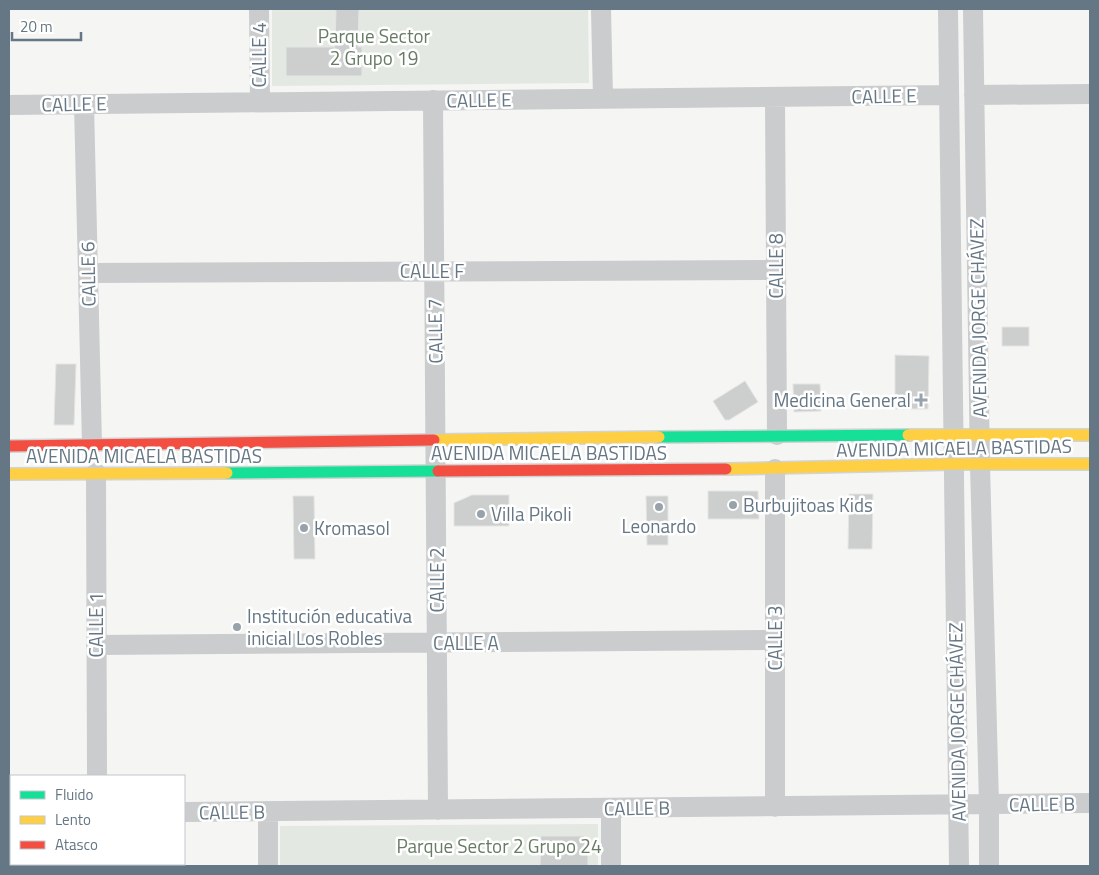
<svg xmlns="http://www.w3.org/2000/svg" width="1099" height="875" font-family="'Titillium Web',sans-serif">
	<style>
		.green { fill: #e4e8e2 }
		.building { fill: #cdcfcf; stroke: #e4e4e4 }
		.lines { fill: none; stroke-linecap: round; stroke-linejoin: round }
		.fast-casing { stroke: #d2d3d4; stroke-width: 14 }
		.slow-casing { stroke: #d2d3d4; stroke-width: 14 }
		.jam-casing { stroke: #d2d3d4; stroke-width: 14 }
		.street { stroke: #cacccd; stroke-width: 20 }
		.fast { stroke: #16e098; stroke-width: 11 }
		.slow { stroke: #ffcf43; stroke-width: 11 }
		.jam { stroke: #f24e42; stroke-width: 11 }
		.poi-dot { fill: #97a2ab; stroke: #fff; stroke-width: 2 }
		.labels { text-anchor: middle; stroke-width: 5; stroke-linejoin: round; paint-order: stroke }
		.park-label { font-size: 19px; fill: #687b64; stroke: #fff }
		.street-label { font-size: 19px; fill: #657684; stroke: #fff }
		.poi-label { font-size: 19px; fill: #657684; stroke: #fff; text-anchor: start }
	</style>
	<rect width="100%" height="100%" fill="#f5f5f4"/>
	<path class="green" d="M272,9h316l1,74 -317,3z
		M598,824v42h-318v-40z"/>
	<path class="building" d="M336,9h23l-1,38h4v29h-76v-29h49z
		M1002,327h27v19h-27z
		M895,355l34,1 -1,53h-33z
		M56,364h20l-2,61h-20z
		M745,381l13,21 -29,18h-4l-12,-19z
		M793,384h27l1,27 -27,1z
		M708,491h50l1,28h-51z
		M849,494h24l-1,55h-24z
		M472,495h37v31h-55v-23z
		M293,496h21l1,63h-21z
		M646,496h22v49h-21z
		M541,836h44v12h3v18h-48z"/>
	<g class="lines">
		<g class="fast-casing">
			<path id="fast" d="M659,437l249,-2
				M227,473l211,-2"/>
		</g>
		<g class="slow-casing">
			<path id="slow" d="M908,435h182
				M434,440l225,-3
				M726,469l228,-5h136
				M9,474l218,-1"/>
		</g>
		<g class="jam-casing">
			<path id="jam" d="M9,446l425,-6
				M438,471l288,-2"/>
		</g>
		<path class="street" d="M259,9l1,93
			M601,9l2,89
			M948,9l11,857
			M973,9l7,456 9,339v62
			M974,95l116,-1
			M775,97l2,338
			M433,100l5,710
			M84,104l8,341
			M9,105l940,-10
			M88,273l688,-3
			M96,473l1,303
			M96,645l679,-5
			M775,807v-338
			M611,808v58
			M184,812l906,-9
			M268,812v54
			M9,814h2"/>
		<use href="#fast" class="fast"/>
		<use href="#slow" class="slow"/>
		<use href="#jam" class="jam"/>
	</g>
	<g class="poi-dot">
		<path d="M918.5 392.5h5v5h5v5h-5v5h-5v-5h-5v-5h5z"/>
		<circle cx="733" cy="505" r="5"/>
		<circle cx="659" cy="507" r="5"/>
		<circle cx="481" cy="514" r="5"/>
		<circle cx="304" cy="528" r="5"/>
		<circle cx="237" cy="627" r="5"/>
	</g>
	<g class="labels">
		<g class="park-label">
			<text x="374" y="43">Parque Sector<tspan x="374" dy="22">2 Grupo 19</tspan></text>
			<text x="499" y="853">Parque Sector 2 Grupo 24</text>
		</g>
		<g class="street-label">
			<text transform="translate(259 55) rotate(-90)" y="7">CALLE 4</text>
			<text transform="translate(884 96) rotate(-1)" y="7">CALLE E</text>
			<text transform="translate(479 100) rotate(-1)" y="7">CALLE E</text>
			<text transform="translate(74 104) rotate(-1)" y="7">CALLE E</text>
			<text transform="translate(776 266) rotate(-90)" y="7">CALLE 8</text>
			<text x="432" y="278">CALLE F</text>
			<text transform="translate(88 274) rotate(-91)" y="7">CALLE 6</text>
			<text transform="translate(978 318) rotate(-91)" y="7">AVENIDA JORGE CHÁVEZ</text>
			<text transform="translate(435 331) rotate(-91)" y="7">CALLE 7</text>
			<text transform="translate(954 448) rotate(-1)" y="7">AVENIDA MICAELA BASTIDAS</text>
			<text x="549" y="460">AVENIDA MICAELA BASTIDAS</text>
			<text x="144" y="463">AVENIDA MICAELA BASTIDAS</text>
			<text transform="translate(437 580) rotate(-90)" y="7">CALLE 2</text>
			<text transform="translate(96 625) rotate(-90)" y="7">CALLE 1</text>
			<text transform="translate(775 638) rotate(-90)" y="7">CALLE 3</text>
			<text x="466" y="650">CALLE A</text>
			<text transform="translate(957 722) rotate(-91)" y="7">AVENIDA JORGE CHÁVEZ</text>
			<text transform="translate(1042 804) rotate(-1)" y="7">CALLE B</text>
			<text transform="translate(637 808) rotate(-1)" y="7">CALLE B</text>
			<text transform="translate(232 812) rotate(-1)" y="7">CALLE B</text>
		</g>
		<g class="poi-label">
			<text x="911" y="407" text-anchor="end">Medicina General</text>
			<text x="743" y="512">Burbujitoas Kids</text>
			<text x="491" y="521">Villa Pikoli</text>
			<text x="659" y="533" text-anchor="middle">Leonardo</text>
			<text x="314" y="535">Kromasol</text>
			<text x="247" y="623">Institución educativa<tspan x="247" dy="22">inicial Los Robles</tspan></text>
		</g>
	</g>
	<rect width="1099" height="875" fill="none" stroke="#657684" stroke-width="20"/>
	<rect x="10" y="775" width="175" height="90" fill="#ffffff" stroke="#c1c8ce"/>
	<rect x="20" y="791" width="25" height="8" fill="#16e098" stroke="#c1c8ce"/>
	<text x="55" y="800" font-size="15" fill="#657684">Fluido</text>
	<rect x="20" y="816" width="25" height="8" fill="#ffcf43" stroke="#c1c8ce"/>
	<text x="55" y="825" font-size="15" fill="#657684">Lento</text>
	<rect x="20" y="841" width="25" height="8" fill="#f24e42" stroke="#c1c8ce"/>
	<text x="55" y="850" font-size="15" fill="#657684">Atasco</text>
	<path d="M12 32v8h69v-8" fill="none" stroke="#657684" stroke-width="2.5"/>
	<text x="20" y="32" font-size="15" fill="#657684" stroke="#ffffff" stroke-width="4" paint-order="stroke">20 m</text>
</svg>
